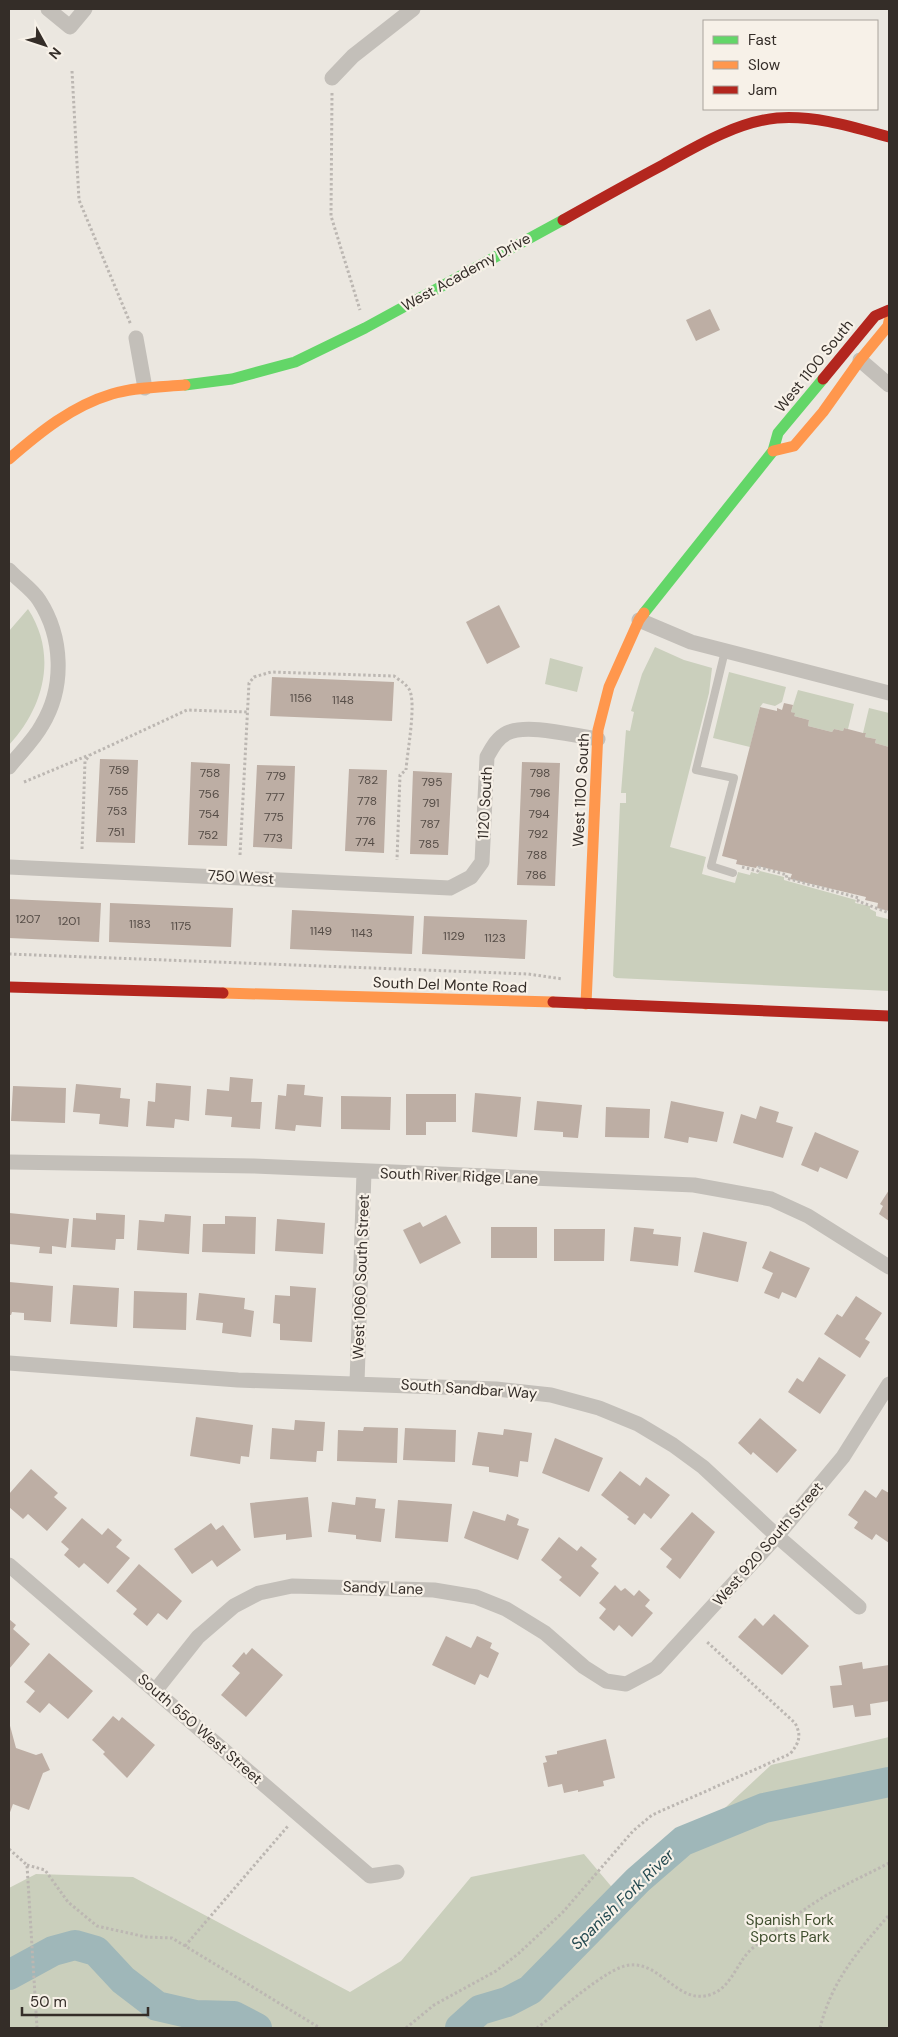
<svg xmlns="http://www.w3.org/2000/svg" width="898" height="2037" font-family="'DM Sans',sans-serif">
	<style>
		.green { fill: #cacfbc }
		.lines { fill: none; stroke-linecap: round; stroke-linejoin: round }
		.river { stroke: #9fb7b9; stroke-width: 30 }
		.building { fill: #bdaea4 }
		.path { stroke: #bcb7b2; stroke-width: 3; stroke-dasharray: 2.5 2.5; stroke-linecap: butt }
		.lane { stroke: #c3bfb9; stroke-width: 8 }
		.street { stroke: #c3bfb9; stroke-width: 15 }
		.fast { stroke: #63d668; stroke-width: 11 }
		.slow { stroke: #ff974d; stroke-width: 11 }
		.jam { stroke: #b3261e; stroke-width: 11 }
		.labels { text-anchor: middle; stroke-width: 4.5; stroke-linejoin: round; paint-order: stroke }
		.number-label { font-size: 12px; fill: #564d47 }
		.street-label { font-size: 15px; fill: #342d28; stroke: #f7f1e8 }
		.park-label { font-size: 15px; fill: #404f2f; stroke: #f7f1e8 }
		.water-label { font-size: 16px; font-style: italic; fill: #234950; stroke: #f7f1e8 }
	</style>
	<rect width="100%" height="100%" fill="#ebe7e0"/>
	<path class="green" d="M28,609c30,46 16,98 -19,136v-114z
		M655,647l29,13 28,8 -3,25 -39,154 36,10 -4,17 33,9 3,-11 12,3 1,-3 7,2 2,-3 24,6v3l72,20 -1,3 15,3v3l6,3v4l12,3 1,-4v76l-273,-13 -3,-2 7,-173h6v-10h-5l5,-63 4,1 4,-19 -3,-1 11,-37z
		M550,658l33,9 -6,25 -32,-8z
		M729,672l57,15 -4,15 -7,4 -12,-3 -3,4 -10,40 -37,-9z
		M798,690l56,14 -6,25 -4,-1 -1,3 -9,-2 -2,3 -24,-6 1,-6 -15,-4v-3l-3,-1z
		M869,708l20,5v34l-14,-4 1,-4 -11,-2 1,-4h-3z
		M889,1737v291h-880v-140l27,-14 97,3 217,115 51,-31 70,-84 113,-23 42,50 41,-42 104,-97z"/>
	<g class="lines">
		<path class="river" d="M9,1975l44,-24 22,-6 21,6 27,29 34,26 39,9 38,1 23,12
			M460,2028l20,-18 27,-8 23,-12 108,-110 45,-39 81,-33 125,-26"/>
	</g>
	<path class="building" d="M710,309l10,21 -24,11 -10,-21z
		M499,605l21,42 -33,17 -21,-42z
		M272,677l122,5 -2,39 -122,-5z
		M784,703l9,2 -2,7 4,1 -1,3 15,4 -1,6 24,6 2,-3 9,2 1,-3 19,5h3l-1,4 11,2 -1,4 14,4v164l-12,-3 1,-5 -13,-3 1,-3 -76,-18 2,-5 -35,-8 -1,2 -20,-4 1,-4 -15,-4 38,-149 17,4v-3l5,2z
		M100,759l38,1 -3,83 -39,-1z
		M191,762l39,2 -3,82 -39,-1z
		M522,762l38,1 -5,123 -38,-1z
		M257,765l38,1 -3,83 -39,-2z
		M349,769l38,1 -3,83 -39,-2z
		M413,771l39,2 -4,82 -38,-1z
		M9,899l92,4 -2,39 -90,-4z
		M110,903l123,5 -2,39 -122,-5z
		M292,910l122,6 -2,38 -122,-5z
		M424,916l103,4 -2,39 -103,-5z
		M230,1077l23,2 -2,23h11l-2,27 -29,-2 1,-10 -27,-2 2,-26 22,2z
		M156,1083l35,3 -2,35 -14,-2 -1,9 -28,-2 2,-25 7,1z
		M76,1084l45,4 -1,10 10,1 -2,28 -29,-3 1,-10 -27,-2z
		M287,1084l18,1 -1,10 19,2 -2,30 -25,-2 -1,6 -20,-2 3,-34 8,1z
		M13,1086l53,2 -1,35 -54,-2z
		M475,1093l46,4 -4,40 -45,-5z
		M406,1094h50v28h-30v13h-20z
		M341,1096l50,1 -1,33 -49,-1z
		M537,1101l45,4 -4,33 -15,-1v-5l-29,-2z
		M671,1101l53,11 -7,30 -28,-5 -1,6 -24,-5z
		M760,1106l19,6 -3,10 17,5 -10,31 -50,-15 8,-29 15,5z
		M606,1107l44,2 -1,29 -44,-1z
		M815,1132l44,19 -12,28 -27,-12 -2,5 -17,-7z
		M889,1190v31l-10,-7 4,-8 -3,-2z
		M9,1213l60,6 -3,29 -14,-2v8l-13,-1 1,-6 -31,-3z
		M96,1213l29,2 -1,24h-8l-1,11 -44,-3 2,-29 23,2z
		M165,1214l26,2 -2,38 -52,-4 2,-30 25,2z
		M446,1215l15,28 -41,21 -17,-34 17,-8 3,5z
		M225,1216l31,1 -1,37 -53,-2 1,-28h22z
		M277,1219l48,4 -2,31 -48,-3z
		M491,1227h46v31h-46z
		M634,1227l20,2 -1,5 28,3 -3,29 -48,-5z
		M554,1229h51l-1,32h-50z
		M703,1232l44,10 -9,40 -44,-10z
		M770,1251l40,17 -14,30 -14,-6 -3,7 -15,-6 9,-20 -11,-5z
		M9,1282l44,4 -2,36 -27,-2v-7l-12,-1 -1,3h-2z
		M73,1285l46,3 -2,39 -47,-3z
		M290,1286l26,2 -4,54 -32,-2v-16l-7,-1 2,-28 15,1z
		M134,1291l53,2 -1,37 -53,-2z
		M199,1293l46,5 -1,11 10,2 -3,26 -29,-4 1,-10 -27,-3z
		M856,1296l26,17 -17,26 5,3 -10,16 -36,-24 13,-20 5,3z
		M819,1357l27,18 -26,39 -32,-22 9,-14 6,4z
		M196,1417l57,8 -4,32 -8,-1 -1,8 -50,-8z
		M760,1418l37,32 -20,23 -24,-21 -2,3 -13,-12z
		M295,1420l30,2 -2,29h-6l-1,11 -46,-3 2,-31 22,2z
		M364,1427l34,1 -1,35 -60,-2 1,-31 25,1z
		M405,1428l51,2 -1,32 -52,-2z
		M504,1429l28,4 -4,29 -8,-1 -2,16 -29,-5v-5l-17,-2 6,-33 25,3z
		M555,1438l48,20 -14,34 -47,-19z
		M31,1469l27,24 -4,4 13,11 -20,23 -19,-17 -5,5 -14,-12v-13z
		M620,1471l20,15 6,-9 24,18 -19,24 -7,-6 -9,12 -8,-6 2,-2 -28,-22z
		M882,1489l7,4v50l-13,-9 -4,6 -18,-12 4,-6 -10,-7 17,-25 11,8z
		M308,1497l4,40 -26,3v-6l-32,4 -4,-35z
		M356,1497l20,2 -1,9 10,1 -4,33 -25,-3v-4l-28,-3 4,-30 23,3z
		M398,1500l54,4 -4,38 -53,-4z
		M473,1511l32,10 2,-7 12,5 -2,6 12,4 -11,31 -54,-22z
		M692,1512l23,20 -35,47 -14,-12 6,-8 -12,-10z
		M82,1518l20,17 6,-7 14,12 -6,7 14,11 -22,26 -24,-21 -5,5 -15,-13 5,-6 -8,-7z
		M211,1523l5,7 7,-5 18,25 -24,17 -5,-7 -20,14 -18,-25z
		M559,1537l18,14 4,-5 16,13 -6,7 8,7 -19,24 -21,-17 3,-3 -21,-17z
		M139,1564l43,37 -15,19 -9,-7 -11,13 -14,-12 4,-5 -21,-18z
		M615,1585l6,6 4,-3 9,8 5,-6 11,10 -5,6 8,7 -21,24 -13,-12 -5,6 -15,-13 7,-9 -7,-6z
		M774,1614l35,32 -27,29 -44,-38 17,-19 8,8z
		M9,1619l7,6 -3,4 17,15 -21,25z
		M446,1636l25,12 6,-12 15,7 -2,5 9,5 -11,25 -8,-4 -5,11 -43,-20z
		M252,1648l31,27 -37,42 -25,-22 19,-22 -8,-7 12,-14 2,3z
		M49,1653l44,38 -25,28 -19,-16 -9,10 -14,-11 9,-11 -11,-9z
		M862,1662l1,7 26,-4v36l-19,3 1,11 -16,2 -2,-12 -20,3 -3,-22 12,-1 -3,-19z
		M113,1716l6,5 3,-4 33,28 -28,33 -24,-24 2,-2 -13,-12z
		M9,1722l7,26 20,7 6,-2 8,17 -7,3 -14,37 -16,-6 -4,11z
		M606,1739l9,39 -12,3 1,5 -26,6v-2l-14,3 -2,-9 -14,3 -5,-24 4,-1 -2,-6 12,-2v-3z"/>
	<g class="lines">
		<path class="path" d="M72,71l7,129 52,125
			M332,93l-1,123 29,94
			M24,782l65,-27
			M82,849l3,-88 5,-6 97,-45 61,2
			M240,855l9,-172 5,-6 17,-5 123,4c5,4 11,7 15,13 8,13 -2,64 -3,81l-6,5 -3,85
			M742,867l16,4 1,-4 28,8 -1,3 73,20 -1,3 31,12
			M9,954l519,20 35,5
			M9,1849l18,16 10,163
			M27,1865l18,5 23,32 29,24 49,11 26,1 148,90
			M185,1946l103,-120
			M406,2028l28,-23 62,-34 22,-17 45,-42 70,-81 19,-16 138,-61c9,-11 12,-18 5,-31l-89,-82
			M537,2028c19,-14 71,-62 93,-63 32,-3 49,42 82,29 21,-8 25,-34 42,-47 23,-18 47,-36 71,-51 21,-12 43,-22 64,-33
			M820,2028c12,-48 38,-77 69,-113"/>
		<path class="lane" d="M725,651l-29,119 38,8 -23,88 22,7"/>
		<path class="street" d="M48,9l22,18 15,-18
			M332,78l21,-22 60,-47
			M136,338l9,50
			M860,360l29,25
			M9,570c9,10 23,19 30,30 24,37 26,87 3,125 -8,15 -22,28 -33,42
			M639,620l52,22 198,51
			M9,867l441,21 21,-11 11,-15 5,-105c5,-9 10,-19 20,-24 21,-10 67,3 91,6
			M9,1162l245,4 440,19 77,14 37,17 81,51
			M9,1363l229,17 258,9 55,6 48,13 39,16 35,21 30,22 74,69 82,71
			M357,1383l7,-211
			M9,1565l361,311 27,-4
			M155,1691l43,-54 36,-31 25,-13 33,-7 142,4 42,7 30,12 39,24 39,34 22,14 20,3 30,-16 121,-132 66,-79 46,-73"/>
		<path class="fast" d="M185,385l47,-6 63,-17 70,-34 198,-108
			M644,613l129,-162 5,-18 45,-54"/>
		<path class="slow" d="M773,451l21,-5 29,-34 37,-52 28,-34 1,-5
			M9,459c31,-27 63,-53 103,-65 23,-7 50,-7 73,-9
			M223,993l330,9
			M586,1004l12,-274 11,-43 30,-67 5,-7"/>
		<path class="jam" d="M563,220c32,-18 64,-36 96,-53 36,-20 77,-45 118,-49 38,-3 76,9 112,19
			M823,379l52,-63 14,-6
			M9,987l214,6
			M553,1002l336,14"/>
	</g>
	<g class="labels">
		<g class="number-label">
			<text x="301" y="702">1156</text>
			<text x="343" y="704">1148</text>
			<text x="119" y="774">759</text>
			<text x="210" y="777">758</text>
			<text x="540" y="777">798</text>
			<text x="276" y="780">779</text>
			<text x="368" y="784">782</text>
			<text x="432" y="786">795</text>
			<text x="118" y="795">755</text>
			<text x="540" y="797">796</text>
			<text x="209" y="798">756</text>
			<text x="275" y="801">777</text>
			<text x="367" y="805">778</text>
			<text x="431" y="807">791</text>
			<text x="117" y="815">753</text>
			<text x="209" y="818">754</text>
			<text x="539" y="818">794</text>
			<text x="274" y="821">775</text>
			<text x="366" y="825">776</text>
			<text x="430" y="828">787</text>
			<text x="116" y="836">751</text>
			<text x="538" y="838">792</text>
			<text x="208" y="839">752</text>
			<text x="273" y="842">773</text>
			<text x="365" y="846">774</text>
			<text x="429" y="848">785</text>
			<text x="537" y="859">788</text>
			<text x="536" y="879">786</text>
			<text x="28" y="923">1207</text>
			<text x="69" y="925">1201</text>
			<text x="140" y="928">1183</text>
			<text x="181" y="930">1175</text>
			<text x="321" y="935">1149</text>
			<text x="362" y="937">1143</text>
			<text x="454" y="940">1129</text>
			<text x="495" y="942">1123</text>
		</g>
		<g class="street-label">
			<text transform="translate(466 272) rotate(-29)" y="5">West Academy Drive</text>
			<text transform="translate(814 366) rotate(-51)" y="5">West 1100 South</text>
			<text transform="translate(581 790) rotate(-87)" y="5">West 1100 South</text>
			<text transform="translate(485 803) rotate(-87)" y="5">1120 South</text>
			<text transform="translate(241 877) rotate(3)" y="5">750 West</text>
			<text transform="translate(450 985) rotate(2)" y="5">South Del Monte Road</text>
			<text transform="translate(459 1176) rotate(2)" y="5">South River Ridge Lane</text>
			<text transform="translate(361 1277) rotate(-88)" y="5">West 1060 South Street</text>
			<text transform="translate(469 1389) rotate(4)" y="5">South Sandbar Way</text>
			<text transform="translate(768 1544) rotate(-49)" y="5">West 920 South Street</text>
			<text transform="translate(383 1588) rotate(2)" y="5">Sandy Lane</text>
			<text transform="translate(200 1729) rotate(41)" y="5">South 550 West Street</text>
		</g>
		<g class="park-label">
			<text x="790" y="1925">Spanish Fork<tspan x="790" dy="17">Sports Park</tspan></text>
		</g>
		<g class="water-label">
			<text transform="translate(622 1899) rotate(-44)" y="6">Spanish Fork River</text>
		</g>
	</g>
	<rect width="898" height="2037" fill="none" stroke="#342d28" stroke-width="20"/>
	<rect x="703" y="20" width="175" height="90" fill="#f7f1e8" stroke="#a9a39b"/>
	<rect x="713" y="36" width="25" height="8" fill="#63d668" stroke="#a9a39b"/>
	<text x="748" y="45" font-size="15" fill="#342d28">Fast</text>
	<rect x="713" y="61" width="25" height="8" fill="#ff974d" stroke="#a9a39b"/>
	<text x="748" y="70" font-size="15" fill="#342d28">Slow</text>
	<rect x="713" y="86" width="25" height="8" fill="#b3261e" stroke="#a9a39b"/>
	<text x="748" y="95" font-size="15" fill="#342d28">Jam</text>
	<g transform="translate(45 45) rotate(130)" stroke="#f7f1e8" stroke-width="4" paint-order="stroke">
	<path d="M0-4L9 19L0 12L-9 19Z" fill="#342d28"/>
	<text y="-8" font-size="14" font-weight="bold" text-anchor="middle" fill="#342d28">N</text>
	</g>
	<path d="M22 2007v8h126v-8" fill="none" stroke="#342d28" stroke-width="2.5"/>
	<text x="30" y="2007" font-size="15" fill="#342d28" stroke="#f7f1e8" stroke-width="4" paint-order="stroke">50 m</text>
</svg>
